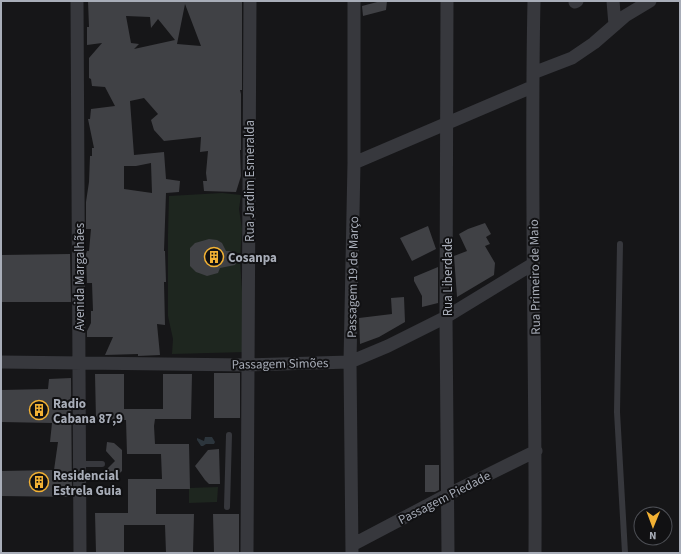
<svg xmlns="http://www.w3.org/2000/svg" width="681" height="554" font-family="'Source Sans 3',sans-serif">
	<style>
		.green { fill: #1e261f }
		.water { fill: #2c353c }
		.building { fill: #404145; fill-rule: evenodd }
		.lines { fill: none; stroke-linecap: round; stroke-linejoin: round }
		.lane { stroke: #37383d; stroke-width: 6 }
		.street { stroke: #37383d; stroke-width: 13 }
		.labels { text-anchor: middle; stroke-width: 4; stroke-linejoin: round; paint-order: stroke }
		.street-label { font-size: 13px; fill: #a8adb8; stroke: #111113 }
		.poi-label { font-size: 13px; font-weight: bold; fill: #a8adb8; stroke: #111113; text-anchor: start }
	</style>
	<rect width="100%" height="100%" fill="#161618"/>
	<path class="green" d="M222,193l19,2 -2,14 3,20 -2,31 6,92 -74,2 1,-15 -5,-23v-82l1,-38z
		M218,487l-1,15 -28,1v-15z"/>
	<path class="water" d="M205,437h7l3,5 -1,2h-8l-3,2h-2l-4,-6v-2l7,3z"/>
	<path class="building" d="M88,1h154v89h-2l1,4v56h-1l1,26 -5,16 -32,-1 -1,-10h4l-1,-8 2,-22 -8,1 1,-15 -37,4 -10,-11 -3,-10 7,-6 -14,-16 -14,3 4,54 30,-3 2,27 14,2 -1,11 -13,1 -2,58h1l1,31h-2l1,43 -8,-1 3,31 -22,1v-2l-33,1 8,-18h-26v-6l4,-8v-12h2l-1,-28h-5l-1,-29 1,-3h2l2,-22h-5v-27l3,-20 1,-26h2v-8h2l-6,-29h2l1,-10 24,-3 -10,-19 -13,-1 -1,-7 -2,-1v-20l13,-15 -15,2v-18h2zM185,4l16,42 -24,-2zM126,16l24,1 1,11 7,-9 17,21 -41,9 5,-5 -8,-1zM151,163l1,30 -28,-4v-23h12z
		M381,1h6l-1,9 -23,6 -1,-10z
		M485,223l6,11 -5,3 4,7 -5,2 10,17 -1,12 -37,22 -3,-41 13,-5 -8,-17 9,-5z
		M428,226l8,23 -24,12 -12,-23z
		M209,239l8,1 5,3 4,8h6l5,3v7l-2,4 -15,3 -2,5 -11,3 -11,-4 -6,-6v-18l5,-5z
		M70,254l1,48h-70v-47z
		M438,267v36l-16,4v-11l-8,-15v-4z
		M404,297l1,25 -26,15 -19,7 -1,-26 33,-4 -1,-16z
		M214,373h26v45h-26z
		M95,374h29v35h39v-35h29l-1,45h-36l-1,7 1,18h34l1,45h-34v25h38l-1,39h-27l-1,-28h-41v28h-28l-1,-40h33v-34h34l-1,-25h-34l-1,-34h-30z
		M71,378l1,119 -71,-1v-25l53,-1 4,-28h-8l2,-19 -51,-1v-32l47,-1 1,-10z
		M107,442l7,1 8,7v21l-8,7 -6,1 -1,-10 8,-8 -9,-10z
		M219,449l1,35h-11l-4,-4 -10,-14 13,-16z
		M425,465h14v25l-4,2h-10z
		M213,514h26v39h-25z"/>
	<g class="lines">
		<path class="lane" d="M620,244l-3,168 8,141
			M80,464h22
			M227,507l2,-72"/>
		<path class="street" d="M77,1l3,552
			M447,1l-1,316 2,236
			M534,1c-4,184 2,368 1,552
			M613,1l2,24
			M575,2l2,-1
			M533,73l39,-15 22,-15 31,-27 25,-15
			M354,163l178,-76
			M1,362l246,3 103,-3 38,-16 58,-29 87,-53
			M352,545l95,-50 89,-44
			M247,553l3,-552
			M352,553l-2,-191 4,-199v-162"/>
	</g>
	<defs>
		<g id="building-ring" transform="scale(1)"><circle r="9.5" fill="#111113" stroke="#f2b134" stroke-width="1.5"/><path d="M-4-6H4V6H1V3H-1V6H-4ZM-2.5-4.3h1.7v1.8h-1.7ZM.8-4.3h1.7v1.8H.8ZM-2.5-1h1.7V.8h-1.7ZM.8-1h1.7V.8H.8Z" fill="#f2b134"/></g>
	</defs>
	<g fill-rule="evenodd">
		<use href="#building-ring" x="214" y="257"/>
		<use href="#building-ring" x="39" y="410"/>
		<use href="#building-ring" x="39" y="482"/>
	</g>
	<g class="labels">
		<g class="street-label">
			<text transform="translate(249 181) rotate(-90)" y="5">Rua Jardim Esmeralda</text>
			<text transform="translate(79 277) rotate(-90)" y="5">Avenida Margalhães</text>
			<text transform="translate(352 277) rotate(-89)" y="5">Passagem 19 de Março</text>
			<text transform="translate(447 277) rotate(-90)" y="5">Rua Liberdade</text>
			<text transform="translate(534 277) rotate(-91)" y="5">Rua Primeiro de Maio</text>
			<text transform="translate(280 363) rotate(-1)" y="5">Passagem Simões</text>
			<text transform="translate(444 497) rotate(-27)" y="5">Passagem Piedade</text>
		</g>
		<g class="poi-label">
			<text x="228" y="262">Cosanpa</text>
			<text x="53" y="408">Radio<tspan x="53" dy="15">Cabana 87,9</tspan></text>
			<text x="53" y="480">Residencial<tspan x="53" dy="15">Estrela Guia</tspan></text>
		</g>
	</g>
	<rect width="681" height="554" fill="none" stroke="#a8adb8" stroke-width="4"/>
	<g transform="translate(653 526) rotate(181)"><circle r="19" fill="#111113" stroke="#4d4f55"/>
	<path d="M0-3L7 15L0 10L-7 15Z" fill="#f2b134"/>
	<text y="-6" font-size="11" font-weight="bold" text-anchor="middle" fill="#a8adb8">N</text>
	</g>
</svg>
